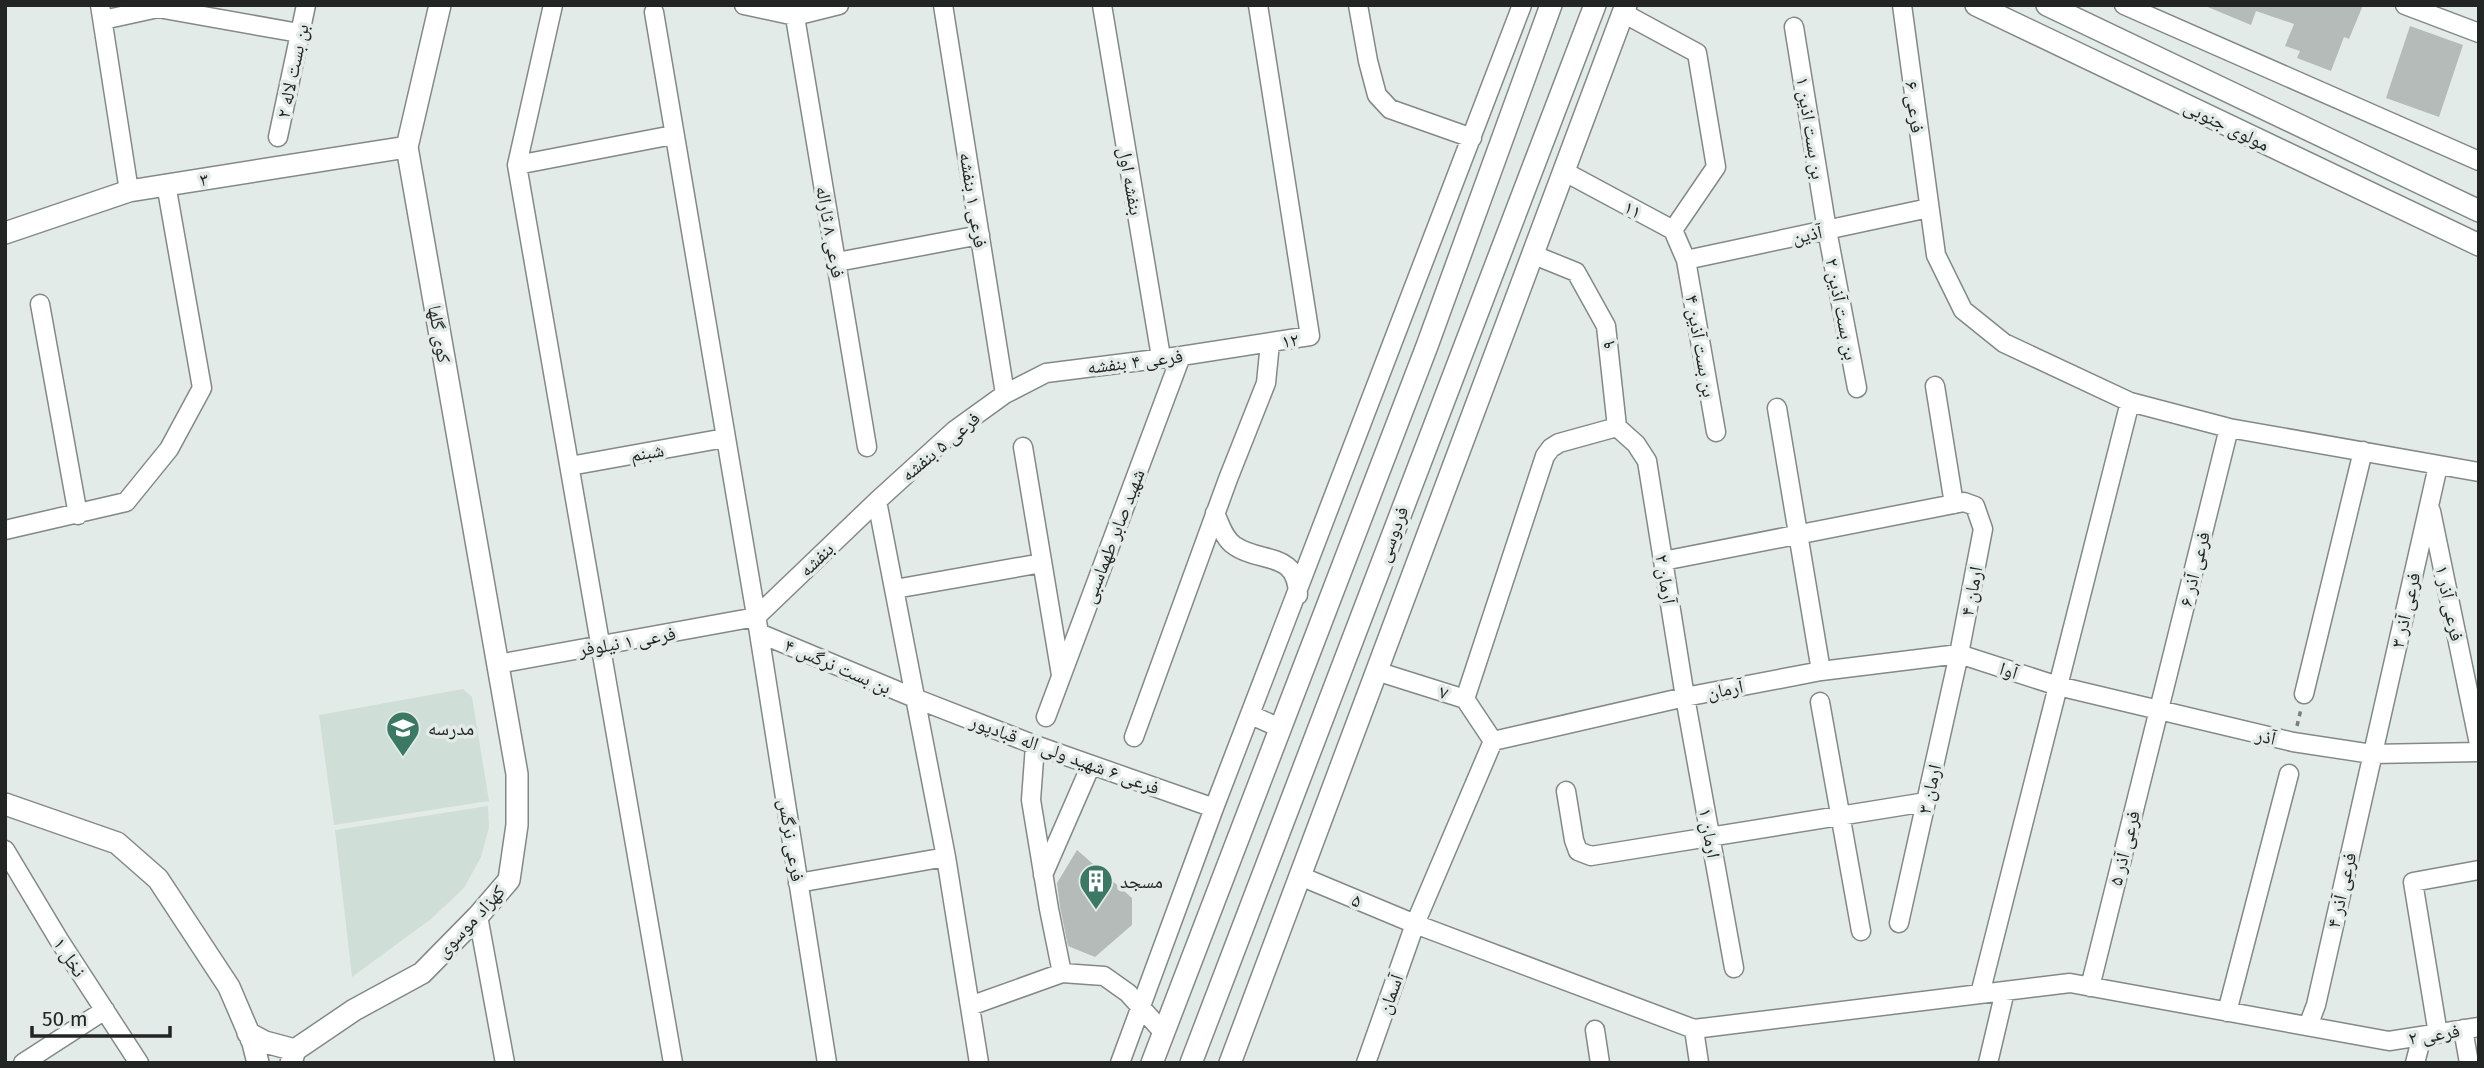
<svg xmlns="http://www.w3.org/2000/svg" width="2484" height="1068" font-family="'Fira Sans','Noto Naskh Arabic',sans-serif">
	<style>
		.built { fill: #d0ded8 }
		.building { fill: #b4bbb8 }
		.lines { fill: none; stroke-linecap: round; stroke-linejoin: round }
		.minor-casing { stroke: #838986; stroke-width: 21 }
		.tertiary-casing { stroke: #838986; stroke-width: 24 }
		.path { stroke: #7b807e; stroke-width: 3.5; stroke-dasharray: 5 5; stroke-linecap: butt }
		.minor { stroke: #fff; stroke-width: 18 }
		.tertiary { stroke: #fff; stroke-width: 21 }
		.labels { text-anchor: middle; stroke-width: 7; stroke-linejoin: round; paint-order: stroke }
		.street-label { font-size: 19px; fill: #232524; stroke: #e3ebe8 }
		.poi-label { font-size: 19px; fill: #232524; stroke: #e3ebe8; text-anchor: start }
	</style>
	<rect width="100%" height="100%" fill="#e3ebe8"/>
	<path class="built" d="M463,689l9,8 17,104 -155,24 -15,-110z
		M488,806l1,21 -8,30 -17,31 -33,31 -79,58 -17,-147z"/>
	<path class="building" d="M2203,5h160l-14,34 -5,-2 -13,34 -34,-13 3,-7 -15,-5 9,-22 -38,-13 -5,14z
		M2410,26l53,19 -24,72 -53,-19z
		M1077,850l55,48v27l-37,32 -27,-11 -8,-39 -3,-24z"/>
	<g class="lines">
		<g class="minor-casing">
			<path id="minor" d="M100,5l29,186
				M553,5l-36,160 156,898
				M744,5l51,11 44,-11
				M793,5l74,442
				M943,5l62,389
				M1102,5l59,352
				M1358,5l10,56 9,34 13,14 82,29
				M1902,5l34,250 27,55 41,33 126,59 99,26 250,44
				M2124,5l355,156
				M2405,5l74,28
				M654,12l105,621 68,430
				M1623,13l74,40 19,114 -43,63
				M103,20l55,-12 141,25
				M1794,27l33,203 30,158
				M278,137l28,-132
				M517,165l156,-30
				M1565,172l108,58 13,30 30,172
				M1534,255l42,17 30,54 11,101 19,17 11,17 38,236 49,271
				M1686,260l243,-52
				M837,262l143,-27
				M40,304l38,211
				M1935,386l19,118
				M1777,408l44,263
				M1023,447l38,228
				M570,466l155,-28
				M877,501l69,356 33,206
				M2431,511l48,233
				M1215,513c5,11 9,26 20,33 26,18 62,4 63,49
				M5,530l121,-28 43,-53 33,-61 -36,-204
				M1663,561l301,-59 11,4 8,23 -24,125 -60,269
				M895,589l147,-26
				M756,617l121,-116 78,-71 50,-36 41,-21 135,-17 129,-20 -52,-331
				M759,633l158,66 118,46 179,63
				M498,664l258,-47
				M1376,671l89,28 28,42
				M2304,694l59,-243
				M1465,699l80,-243 6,-8 8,-5 58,-16
				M1820,702l41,229
				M1251,715l29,13
				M1046,717l135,-361
				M1134,737l94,-258 38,-96 4,-40
				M1493,741l192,-44 136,-26 138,-17 99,32 235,56 79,12 107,-2
				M1035,745l-4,55 18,109 13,64 42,3 24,17 35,39
				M1566,791l8,49 4,11 13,5 335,-54
				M5,850l54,90 80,123
				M1043,875l48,-110
				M1300,876l115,48 279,105 376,-46 319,58 90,-14
				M798,883l148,-26
				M478,916l27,147
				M2090,987l139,-559
				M1980,994l150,-592
				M970,1006l92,-33
				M2227,1012l62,-238
				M2308,1026l8,-21 122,-539
				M1694,1029l5,34
				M2463,1029l6,34
				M1595,1030l5,33
				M2438,1034l-25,-152 66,-12
				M23,1063l82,-53
				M1120,1063l94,-255 308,-803
				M1366,1063l49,-139 78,-183
				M1988,1063l17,-72
				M2415,1063l7,-27"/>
		</g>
		<g class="tertiary-casing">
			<path id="tertiary" d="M1976,5l503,240
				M2047,5l432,206
				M5,233l124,-42 278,-44
				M5,804l112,39 41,36 71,108 24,56 5,20
				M248,1033l17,9 30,8
				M291,1063l4,-13 59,-40 68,-37 56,-57 31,-36 8,-55v-51l-110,-627 33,-142
				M1152,1063l275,-717 124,-341
				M1191,1063l404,-1058
				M1230,1063l396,-1058"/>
		</g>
		<path class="path" d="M2297,726l4,-17"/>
		<use href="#minor" class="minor"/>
		<use href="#tertiary" class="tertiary"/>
	</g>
	<defs>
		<g id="school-pin" transform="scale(1.75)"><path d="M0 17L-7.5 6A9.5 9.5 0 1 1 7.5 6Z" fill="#3c7965" stroke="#e3ebe8"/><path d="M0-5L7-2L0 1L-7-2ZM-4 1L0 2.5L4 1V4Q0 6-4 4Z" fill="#fff"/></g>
		<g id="building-pin" transform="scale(1.75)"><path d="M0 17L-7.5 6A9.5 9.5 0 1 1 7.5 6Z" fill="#3c7965" stroke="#e3ebe8"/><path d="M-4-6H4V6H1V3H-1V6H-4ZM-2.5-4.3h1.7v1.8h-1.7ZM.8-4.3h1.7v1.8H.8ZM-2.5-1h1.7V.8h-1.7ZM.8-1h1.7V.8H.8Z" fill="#fff"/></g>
	</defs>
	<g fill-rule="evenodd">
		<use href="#school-pin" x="403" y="728"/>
		<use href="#building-pin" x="1096" y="881"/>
	</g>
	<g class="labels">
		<g class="street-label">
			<text transform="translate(292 71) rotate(-78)" y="7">بن بست لاله ۲</text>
			<text transform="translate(1915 107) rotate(83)" y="7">فرعی ۶</text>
			<text transform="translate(2227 125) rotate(26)" y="7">مولوی جنوبی</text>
			<text transform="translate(1811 128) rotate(81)" y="7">بن بست اذین ۱</text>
			<text transform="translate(204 179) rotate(-8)" y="7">۳</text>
			<text transform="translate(1131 181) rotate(80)" y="7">بنفشه اول</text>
			<text transform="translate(974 200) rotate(81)" y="7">فرعی ۱ بنفشه</text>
			<text transform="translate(1633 209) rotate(28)" y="7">۱۱</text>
			<text transform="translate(831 232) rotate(80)" y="7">فرعی ۸ ثاراله</text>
			<text transform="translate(1807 234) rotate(-12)" y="7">آذین</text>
			<text transform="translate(1842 309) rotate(79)" y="7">بن بست آذین ۲</text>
			<text transform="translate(440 334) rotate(80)" y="7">کوی گلها</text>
			<text transform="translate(1290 340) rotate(-9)" y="7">۱۲</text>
			<text transform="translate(1608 345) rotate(-96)" y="7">۹</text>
			<text transform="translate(1701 346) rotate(80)" y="7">بن بست آذین ۴</text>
			<text transform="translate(1135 361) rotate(-7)" y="7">فرعی ۴ بنفشه</text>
			<text transform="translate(940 446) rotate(-40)" y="7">فرعی ۵ بنفشه</text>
			<text transform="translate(647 452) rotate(-10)" y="7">شبنم</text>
			<text transform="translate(1392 534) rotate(-69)" y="7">فردوسی</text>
			<text transform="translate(1113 536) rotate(-69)" y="7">شهید صابر طهماسبی</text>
			<text transform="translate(816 559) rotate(-44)" y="7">بنفشه</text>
			<text transform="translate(2194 569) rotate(-76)" y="7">فرعی آذر ۶</text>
			<text transform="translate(1666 579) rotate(81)" y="7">آرمان ۲</text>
			<text transform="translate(1971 591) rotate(-79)" y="7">ارمان ۴</text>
			<text transform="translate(2450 603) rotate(78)" y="7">فرعی آذر ۱</text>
			<text transform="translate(2405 610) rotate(-77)" y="7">فرعی آذر ۳</text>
			<text transform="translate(627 641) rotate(-10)" y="7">فرعی ۱ نیلوفر</text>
			<text transform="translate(838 666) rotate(23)" y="7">بن بست نرگس ۴</text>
			<text transform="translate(2009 670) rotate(18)" y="7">آوا</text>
			<text transform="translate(1725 689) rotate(-11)" y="7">آرمان</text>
			<text transform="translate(1444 692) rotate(18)" y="7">۷</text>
			<text transform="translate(2266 736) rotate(13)" y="7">آذر</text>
			<text transform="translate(1065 754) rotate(20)" y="7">فرعی ۶ شهید ولی اله قبادپور</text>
			<text transform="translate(1929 789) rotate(-77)" y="7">ارمان ۳</text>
			<text transform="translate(1710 833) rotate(80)" y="7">ارمان ۱</text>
			<text transform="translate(792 840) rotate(81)" y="7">فرعی نرگس</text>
			<text transform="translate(2124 848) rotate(-76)" y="7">فرعی آذر ۵</text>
			<text transform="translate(2341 890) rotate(-77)" y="7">فرعی آذر ۴</text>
			<text transform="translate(1357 900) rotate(23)" y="7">۵</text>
			<text transform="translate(470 921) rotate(-47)" y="7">کهزاد موسوی</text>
			<text transform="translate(70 957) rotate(57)" y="7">نخل ۱</text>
			<text transform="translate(1390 994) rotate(-70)" y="7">آسمان</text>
			<text transform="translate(2434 1034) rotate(-9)" y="7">فرعی ۲</text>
		</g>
		<g class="poi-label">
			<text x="428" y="735">مدرسه</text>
			<text x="1120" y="888">مسجد</text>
		</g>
	</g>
	<rect width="2484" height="1068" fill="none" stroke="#232524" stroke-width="14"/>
	<path d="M32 1026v10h138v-10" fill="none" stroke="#232524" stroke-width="3.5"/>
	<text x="42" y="1026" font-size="21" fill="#232524" stroke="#e3ebe8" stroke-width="5" paint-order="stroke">50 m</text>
</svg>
